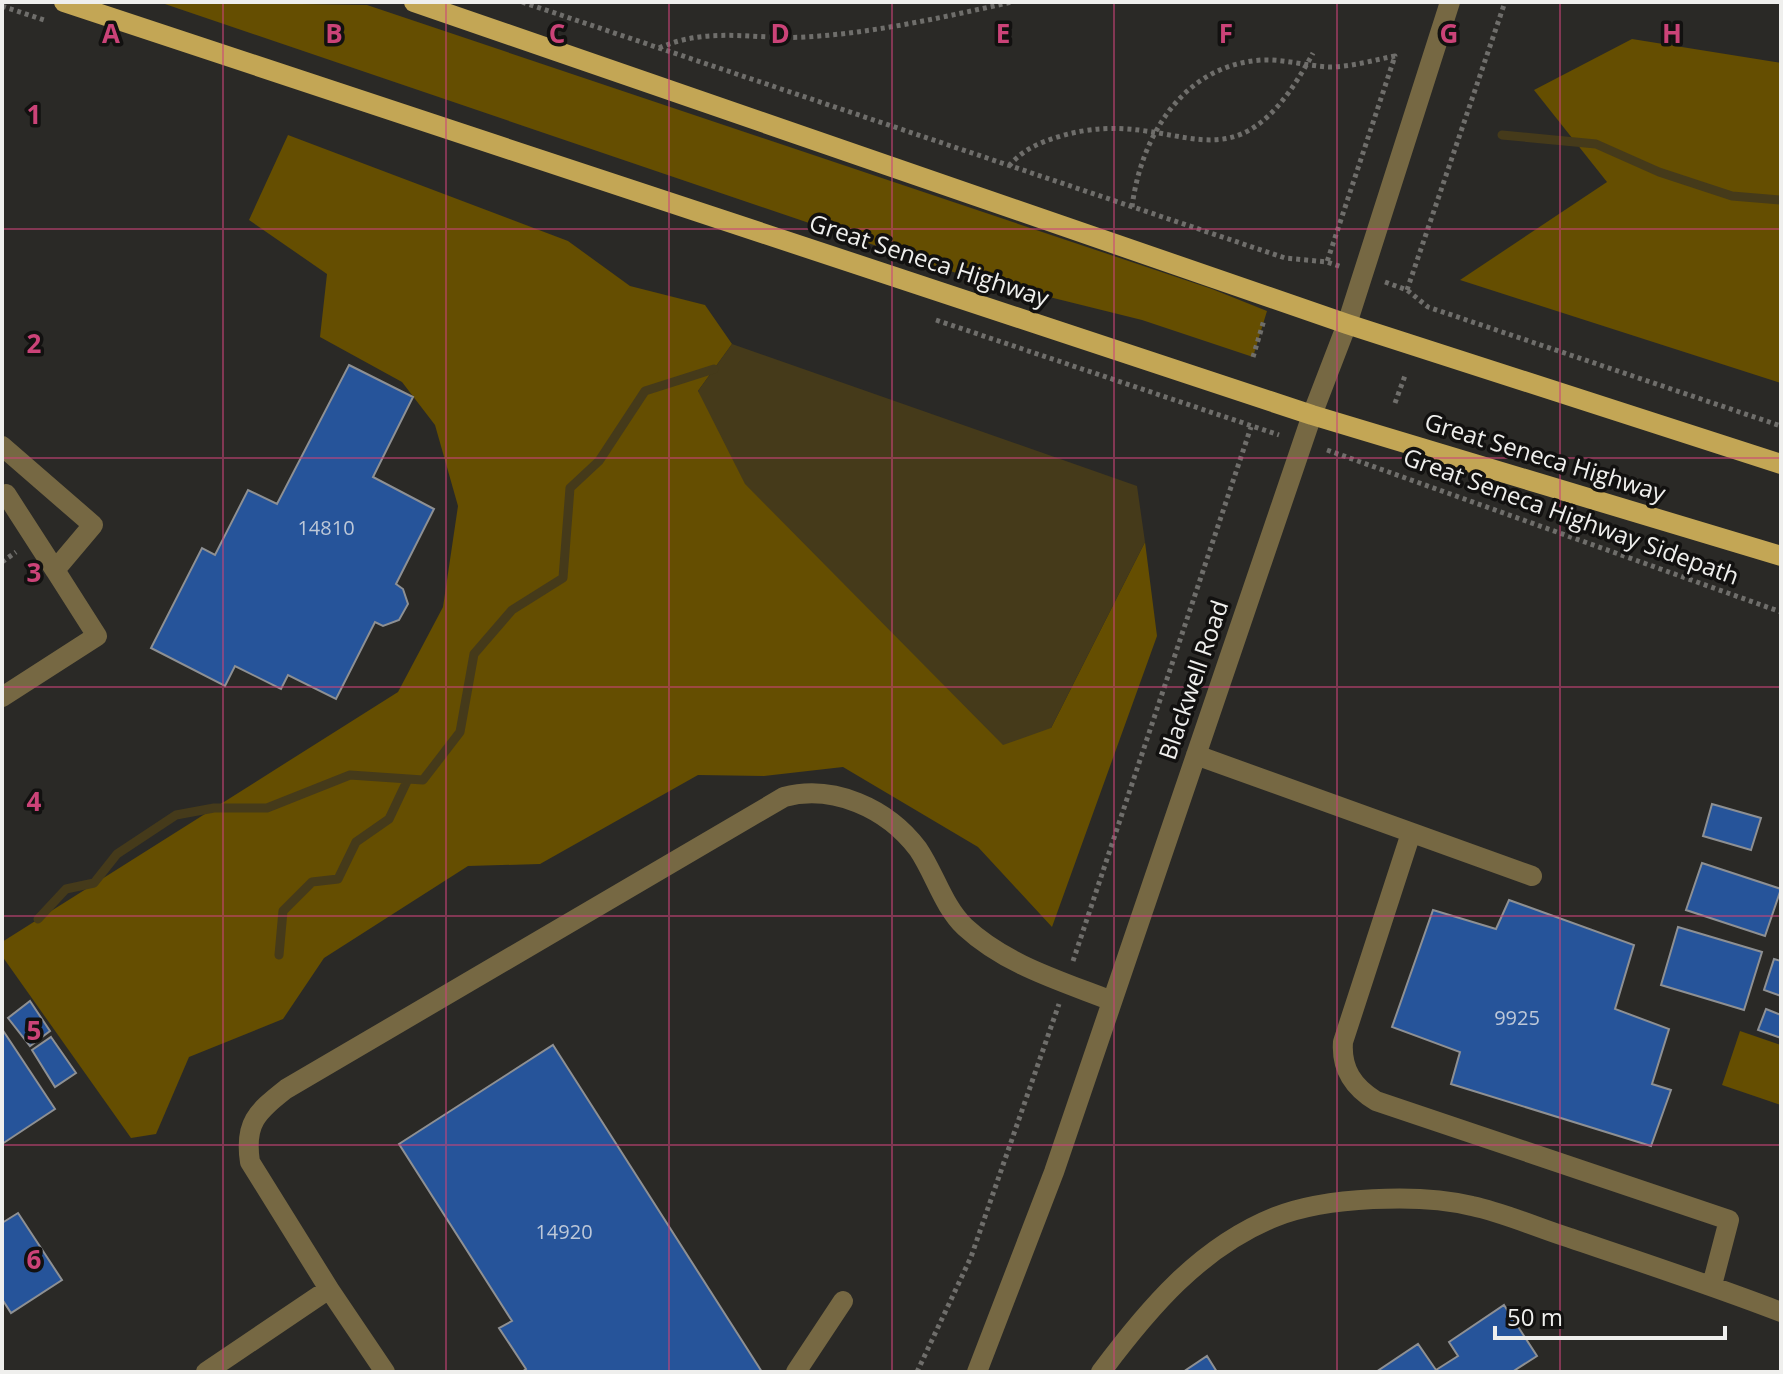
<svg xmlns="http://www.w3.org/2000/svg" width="1783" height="1374" font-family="'Open Sans',sans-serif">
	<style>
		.green { fill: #654e01 }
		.water { fill: #453a1a }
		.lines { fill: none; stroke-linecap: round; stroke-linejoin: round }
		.stream { stroke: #453a1a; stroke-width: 9 }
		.building { fill: #26549a; stroke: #8e9093; stroke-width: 2 }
		.path { stroke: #6f6e6b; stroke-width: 5; stroke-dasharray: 4 4; stroke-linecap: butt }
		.minor { stroke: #766843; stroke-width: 20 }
		.major { stroke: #c3a655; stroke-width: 20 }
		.grid { fill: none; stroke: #cb4378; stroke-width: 2; stroke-opacity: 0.55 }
		.labels { text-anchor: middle; stroke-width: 7; stroke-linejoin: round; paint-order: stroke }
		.number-label { font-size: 20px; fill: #bdc8d8 }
		.street-label { font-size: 24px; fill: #efefed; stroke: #121110 }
		.grid-label { font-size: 26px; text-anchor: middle; font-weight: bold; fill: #cb4378; stroke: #121110; stroke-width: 7; stroke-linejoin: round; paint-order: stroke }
	</style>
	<rect width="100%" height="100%" fill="#2a2926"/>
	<path class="green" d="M159,2l208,3 845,284 55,22 -14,46 -111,-37 -174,-43z
		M1632,39l149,24v320l-321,-103 147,-98 -73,-92z
		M288,135l280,106 62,45 75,19 27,39 -34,47 353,337 94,-186 12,94 -105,291 -74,-80 -135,-80 -79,9 -66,-1 -158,89 -72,2 -144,92 -41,61 -94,38 -33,77 -25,4 -129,-182v-14l396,-250 45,-85 15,-101 -23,-81 -33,-43 -82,-45 7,-63 -78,-54z
		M1740,1031l41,14v60l-59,-20z"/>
	<path class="water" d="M732,344l405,142 8,56 -94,186 -48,17 -258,-261 -47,-93z"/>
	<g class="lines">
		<path class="stream" d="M1502,135l94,9 63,28 73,24 49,4
			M38,919l28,-30 28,-6 23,-29 59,-39 38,-7h53l83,-33 73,5 37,-48 14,-78 38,-44 51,-32 7,-90 29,-27 46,-70 69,-22
			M279,955l4,-44 29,-29 26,-3 18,-37 33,-23 19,-40"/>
	</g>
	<path class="building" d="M349,365l64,32 -40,80 61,32 -38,75 7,5 5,15 -9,16 -16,6 -8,-4 -39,77 -48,-24 -7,14 -46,-23 -10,20 -74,-38 51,-100 13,7 33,-65 29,14z
		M1712,804l49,14 -10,32 -48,-14z
		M1702,863l79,26 -16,47 -79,-26z
		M1509,900l125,45 -19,64 54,20 -17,55 19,6 -20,56 -200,-62 9,-32 -68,-25 41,-117 63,19z
		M1678,927l84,25 -18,58 -83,-25z
		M1774,959l7,2v35l-17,-6z
		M30,1001l20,30 -20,15 -22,-28z
		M1766,1009l15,6v23l-23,-8z
		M2,1029l53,80 -53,35z
		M51,1037l25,36 -21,14 -23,-37z
		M553,1045l209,327h-240l4,-3 -27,-41 13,-7 -113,-177z
		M18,1213l44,67 -51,33 -9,-14v-76z
		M1504,1305l33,51 -25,16h-136l42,-28 18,26 22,-14 -9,-14z
		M1207,1356l10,16h-34z"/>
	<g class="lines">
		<path class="path" d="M522,2l763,256 42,4 15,5
			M2,6l45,15
			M659,48c50,-22 95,-8 146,-11 70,-4 139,-20 207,-35
			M1009,166c14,-17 32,-24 52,-30 119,-35 169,72 252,-83
			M1132,207c9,-71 51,-142 130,-147 22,-1 45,6 67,7 22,0 45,-7 66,-11l-68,206
			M1385,282l22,8 21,17 353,119
			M1407,290l98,-288
			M936,320l343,115
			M1253,357l11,-37
			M1395,403l11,-30
			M1327,450l454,162
			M2,562l14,-10
			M1073,961l178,-534
			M917,1372l54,-115 88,-253"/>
		<path class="minor" d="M2,446l91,79 -38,45 -49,-76
			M2,697l95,-61 -42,-66
			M1196,755l336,121
			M1411,833l-68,209c-2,27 10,45 33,59l353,119 -17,65
			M329,1289l-79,-127c-6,-39 7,-50 36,-73l498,-292c49,-13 103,11 134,52 17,25 25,57 47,78 41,38 96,54 147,74
			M206,1372l123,-83 56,83
			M796,1372l47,-71
			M977,1372l77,-200 258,-757 35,-91 103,-322
			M1101,1372c47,-63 99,-125 174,-155 50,-20 145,-24 197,-11 33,7 66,22 98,32 71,24 141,47 211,74"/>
		<path class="major" d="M64,2l1248,413 469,141
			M414,2l933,322 434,140"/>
	</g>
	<path class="grid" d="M223,2v1370M446,2v1370M669,2v1370M892,2v1370M1114,2v1370M1337,2v1370M1560,2v1370M2,229h1779M2,458h1779M2,687h1779M2,916h1779M2,1145h1779"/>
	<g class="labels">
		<g class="number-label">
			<text x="326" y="535">14810</text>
			<text x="1517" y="1025">9925</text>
			<text x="564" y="1239">14920</text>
		</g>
		<g class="street-label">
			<text transform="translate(929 261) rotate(18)" y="8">Great Seneca Highway</text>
			<text transform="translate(1545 458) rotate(17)" y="8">Great Seneca Highway</text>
			<text transform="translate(1571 517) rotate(20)" y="8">Great Seneca Highway Sidepath</text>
			<text transform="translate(1194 680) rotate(-71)" y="8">Blackwell Road</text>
		</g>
	</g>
	<g class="grid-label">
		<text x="111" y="43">A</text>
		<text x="334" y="43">B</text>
		<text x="557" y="43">C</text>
		<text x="780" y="43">D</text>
		<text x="1003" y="43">E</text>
		<text x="1226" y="43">F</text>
		<text x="1449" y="43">G</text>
		<text x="1672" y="43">H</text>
		<text x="34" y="124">1</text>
		<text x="34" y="353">2</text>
		<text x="34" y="582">3</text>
		<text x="34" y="811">4</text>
		<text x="34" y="1040">5</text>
		<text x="34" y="1269">6</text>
	</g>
	<rect width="1783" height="1374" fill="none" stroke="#efefed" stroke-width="8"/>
	<path d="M1495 1326v12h230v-12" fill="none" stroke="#efefed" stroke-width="4"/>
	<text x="1507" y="1326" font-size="24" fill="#efefed" stroke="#121110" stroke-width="6" paint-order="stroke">50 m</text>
</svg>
